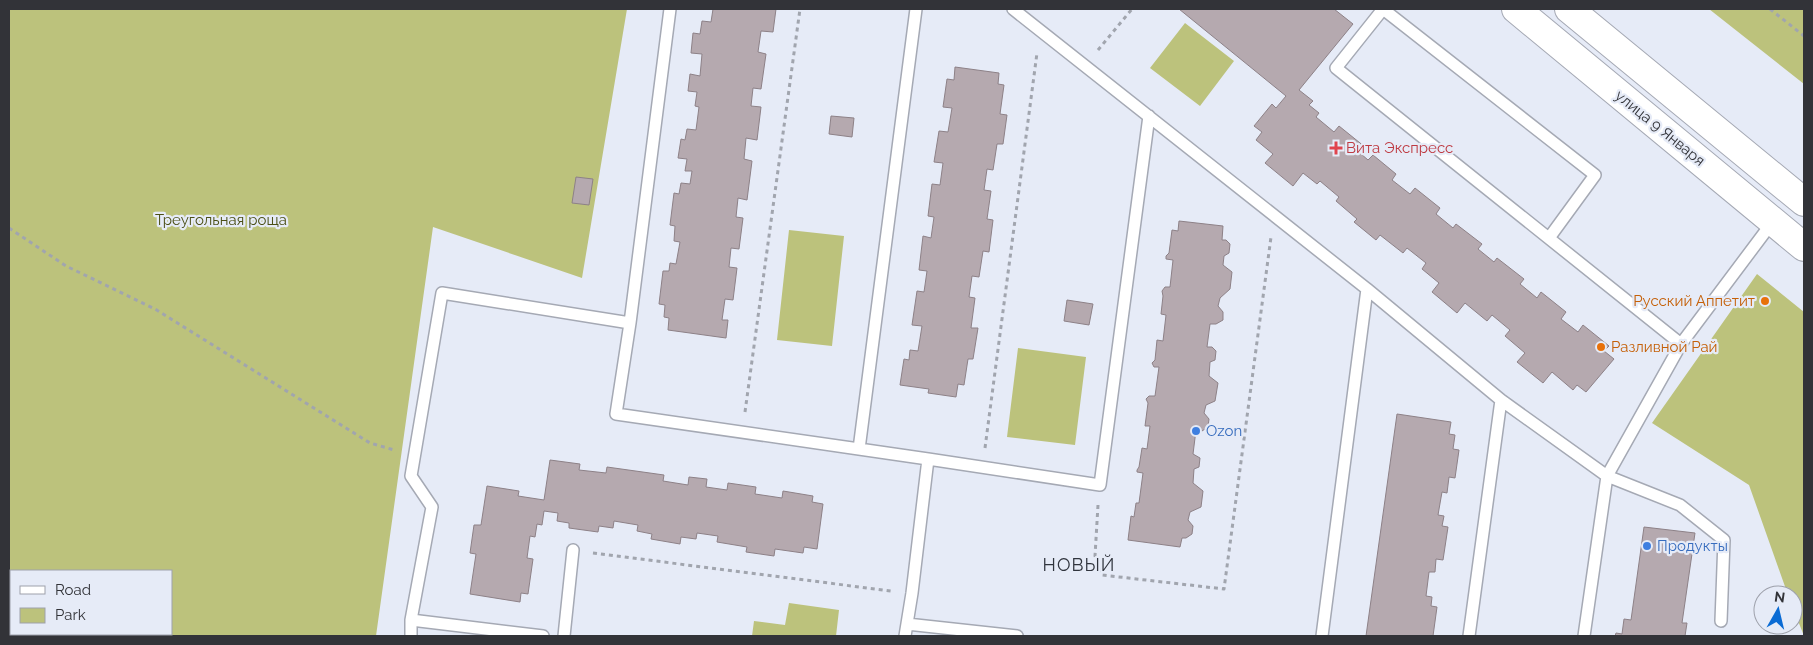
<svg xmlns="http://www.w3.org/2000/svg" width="1813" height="645" font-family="Raleway,sans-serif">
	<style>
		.green { fill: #bcc27c; fill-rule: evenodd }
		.building { fill: #b5a9af; stroke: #8d8187 }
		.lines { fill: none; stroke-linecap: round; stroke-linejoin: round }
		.service-casing { stroke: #a5a9b4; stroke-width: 14 }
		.secondary-casing { stroke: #a5a9b4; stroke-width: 30 }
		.path { stroke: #a1a5ae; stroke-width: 3; stroke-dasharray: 4 4; stroke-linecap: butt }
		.service { stroke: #fff; stroke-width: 11 }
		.secondary { stroke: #fff; stroke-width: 28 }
		.health-dot { fill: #e0444e; stroke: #e6ebf7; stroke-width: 2 }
		.food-dot { fill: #e8710a; stroke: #e6ebf7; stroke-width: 2 }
		.shop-dot { fill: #3f7fe0; stroke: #e6ebf7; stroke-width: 2 }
		.labels { text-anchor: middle; stroke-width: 4.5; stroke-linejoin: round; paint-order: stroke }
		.street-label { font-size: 15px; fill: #323338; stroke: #e6ebf7 }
		.health-label { font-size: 15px; fill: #be3a42; stroke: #e6ebf7; text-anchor: start }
		.park-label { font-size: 15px; fill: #4c5017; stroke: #e6ebf7 }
		.food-label { font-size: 15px; fill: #c56008; stroke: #e6ebf7; text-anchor: end }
		.shop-label { font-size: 15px; fill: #366cbe; stroke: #e6ebf7; text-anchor: start }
		.quarter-label { font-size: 18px; letter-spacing: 1px; fill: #30343d; stroke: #e6ebf7 }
	</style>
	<rect width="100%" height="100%" fill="#e6ebf7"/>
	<path class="green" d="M9,9h618l-45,269 -149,-51 -57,409h-367zM11,571h160v63h-160z
		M1709,9h95v75z
		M1185,23l49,38 -34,45 -50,-38z
		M789,230l55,6 -12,110 -55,-6z
		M1757,274l47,38v324l-11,-28v-13h-5l-39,-110 -97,-62z
		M1018,348l68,9 -11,88 -68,-8z
		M789,603l50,7 -3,26h-84l2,-15 31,4z"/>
	<path class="building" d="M713,9h63l-3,23 -12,-1 -3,21 8,2 -5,35 -8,-1 -2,18 10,1 -4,33 -11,-2 -2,21 8,2 -5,39 -9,-2 -2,19 7,1 -4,31 -8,-1 -2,19 8,1 -4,32 -8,-1 -3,21h6l-2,18 -58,-8 1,-12 -5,-1 1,-12 -6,-1 4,-33h6l1,-8 6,1 4,-22 -6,-1 1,-15 -5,-1 4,-32 5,1 2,-11 9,1 2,-13h-7l2,-12 -9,-1 3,-19 4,1 2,-11 9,1 3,-23 -4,-1 2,-14 -9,-1 2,-17 10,2 2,-22 -11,-1 2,-20 7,1 2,-13 9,1z
		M1179,9h155l19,15 -54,66 14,11 -4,4 10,8 -3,4 18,15 5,-6 26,21 -5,6 8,7 5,-5 23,19 -4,6 18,14 5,-6 25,20 -4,6 17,14 3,-4 26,20 -4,5 16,13 3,-4 27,21 -4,5 17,14 4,-6 25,20 -5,7 17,13 5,-7 26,21 -5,5 10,8 -28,33 -9,-7 -4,5 -21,-18 -9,11 -26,-21 8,-9 -20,-17 5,-6 -18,-15 -5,6 -22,-18 -8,10 -25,-21 7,-9 -17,-14 4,-6 -19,-15 -4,5 -23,-18 -4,5 -22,-18 3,-3 -21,-18 3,-4 -19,-16 -3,3 -14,-11 -10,13 -28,-23 8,-9 -17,-14 6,-8 -8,-6 18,-22 4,4 10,-12z
		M955,67l44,6 -1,11 6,1 -4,29 7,1 -4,29h-6l-4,26 -6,-1 -3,21 7,1 -4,28 6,1 -4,32 -6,-1 -4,26 -7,-1 -3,21 6,1 -4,30h7l-5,31h-5l-4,26 -6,-1 -2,13 -28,-4 1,-4 -29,-4 4,-26 5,1 1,-10 8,1 4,-25 -10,-1 5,-34 7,1 3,-21 -8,-1 4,-34 8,2 3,-21 -6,-1 4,-32 8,1 3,-22 -9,-1 5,-31 9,1 4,-24 -9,-1 4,-28 7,1z
		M831,116l23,2 -2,19 -23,-3z
		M576,177l17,2 -4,26 -17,-2z
		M1179,221l44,5 -1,14h4l4,4 -1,9 -5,3 -1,9 9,7 -2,17 -10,9 -2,8 5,6v8l-7,4h-6l-3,23h5l4,4 -1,9 -5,2 -1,14 9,7 -3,18 -9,4 -2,8 5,6 -1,8 -6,4 -6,-1 -3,24 7,4 -1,9 -5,2 -1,14 10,8 -2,16 -11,5 -2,8 5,6 -1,8 -6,4h-4l-2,9 -52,-7 3,-24 3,1 2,-14h3l4,-30 -6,-1v-2l2,-3 3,-19 5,1 3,-23h-5l3,-23 -2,-4 3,-3h6l4,-29h-5l-2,-4 3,-3 2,-20 6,1 3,-26 -5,-1 2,-18 -1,-5 3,-4h5l3,-27 -7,-1v-3l3,-3 3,-23 6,1z
		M1067,300l26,4 -4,21 -25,-4z
		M1397,414l54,8 -2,12 6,1 -2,14 6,1 -4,28 -6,-1 -2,16 -5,-1 -4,23 6,1 -2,10 6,1 -5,33 -7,-1 -1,13h-6l-3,24 6,1 -1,9 6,1 -4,29h-67z
		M550,460l30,4 -1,6 27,3 1,-6 57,8 -1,6 25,4 1,-8 18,2 -1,8 21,3 1,-7 28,4 -1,7 27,4 1,-7 30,5 -1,6 11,2 -6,45 -13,-2 -1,6 -28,-4 -1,7 -28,-4 1,-5 -30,-5 1,-6 -21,-3 -1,6 -15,-2 -1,7 -29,-5 1,-5 -15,-3 1,-6 -24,-4 -1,7 -14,-2 -1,6 -29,-4v-5l-12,-2 1,-8 -14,-2 -2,14 -5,-1 -2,13 -5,-1 -3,22 6,1 -5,35 -7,-1 -1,9 -50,-8 6,-40 -6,-1 4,-28h7l6,-39 32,5 -1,5 26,4z
		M1644,527l51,6 -13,90h5l-2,13h-70l1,-3 6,1 2,-15 7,1z"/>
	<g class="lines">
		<g class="service-casing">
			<path id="service" d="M670,9l-40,314 -14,91 243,35
				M1013,9l354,280 134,111 106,76 73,29 44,35 -3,81
				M1383,9l-47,59 345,276
				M1383,9l212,166 -46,63
				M928,459l172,26 49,-369
				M411,620l132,16
				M907,624l110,12
				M411,636v-16l21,-113 -21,-31 31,-183 188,30
				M564,636l9,-86
				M905,636l7,-43 16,-134 -69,-10 57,-440
				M1322,636l45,-347
				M1469,636l32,-236
				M1584,636l23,-160 74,-132 93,-124"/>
		</g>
		<g class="secondary-casing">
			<path id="secondary" d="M1516,9l288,238
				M1569,9l235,193"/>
		</g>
		<path class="path" d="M1770,9l34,27
			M1098,50l34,-41
			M9,228l57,38 89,43 215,134 24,7
			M745,412l55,-403
			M985,448l52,-395
			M1098,505l-3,51 7,19 122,14 47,-352
			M593,553l298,38"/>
		<use href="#service" class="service"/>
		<use href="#secondary" class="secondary"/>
	</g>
	<path class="health-dot" d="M1333.5 140.5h5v5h5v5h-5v5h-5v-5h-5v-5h5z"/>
	<g class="food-dot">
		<circle cx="1765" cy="301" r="5"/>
		<circle cx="1601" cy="347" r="5"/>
	</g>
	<g class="shop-dot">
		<circle cx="1196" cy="431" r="5"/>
		<circle cx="1647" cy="546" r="5"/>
	</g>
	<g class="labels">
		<g class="street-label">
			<text transform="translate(1660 128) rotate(39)" y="5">улица 9 Января</text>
		</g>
		<g class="health-label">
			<text x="1346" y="153">Вита Экспресс</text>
		</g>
		<g class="park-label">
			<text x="221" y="225">Треугольная роща</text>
		</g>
		<g class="food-label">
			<text x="1755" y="306">Русский Аппетит</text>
			<text x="1611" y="352" text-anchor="start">Разливной Рай</text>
		</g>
		<g class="shop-label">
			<text x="1206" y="436">Ozon</text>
			<text x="1657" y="551">Продукты</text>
		</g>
		<g class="quarter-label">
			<text x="1079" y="571">НОВЫЙ</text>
		</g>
	</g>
	<rect width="1813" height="645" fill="none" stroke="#323338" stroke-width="20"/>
	<rect x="10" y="570" width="162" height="65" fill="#e6ebf7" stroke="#9ea1ab"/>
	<rect x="20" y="586" width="25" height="8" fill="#ffffff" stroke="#9ea1ab"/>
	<text x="55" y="595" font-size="15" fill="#323338">Road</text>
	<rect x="20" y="608" width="25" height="15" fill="#bcc27c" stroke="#9ea1ab"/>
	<text x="55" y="620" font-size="15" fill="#323338">Park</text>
	<g transform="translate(1778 610) rotate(8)"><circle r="24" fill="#e6ebf7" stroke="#9ea1ab"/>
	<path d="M0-4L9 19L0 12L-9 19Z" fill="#0a6bd4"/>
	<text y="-8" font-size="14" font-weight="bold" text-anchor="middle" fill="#323338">N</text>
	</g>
</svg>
